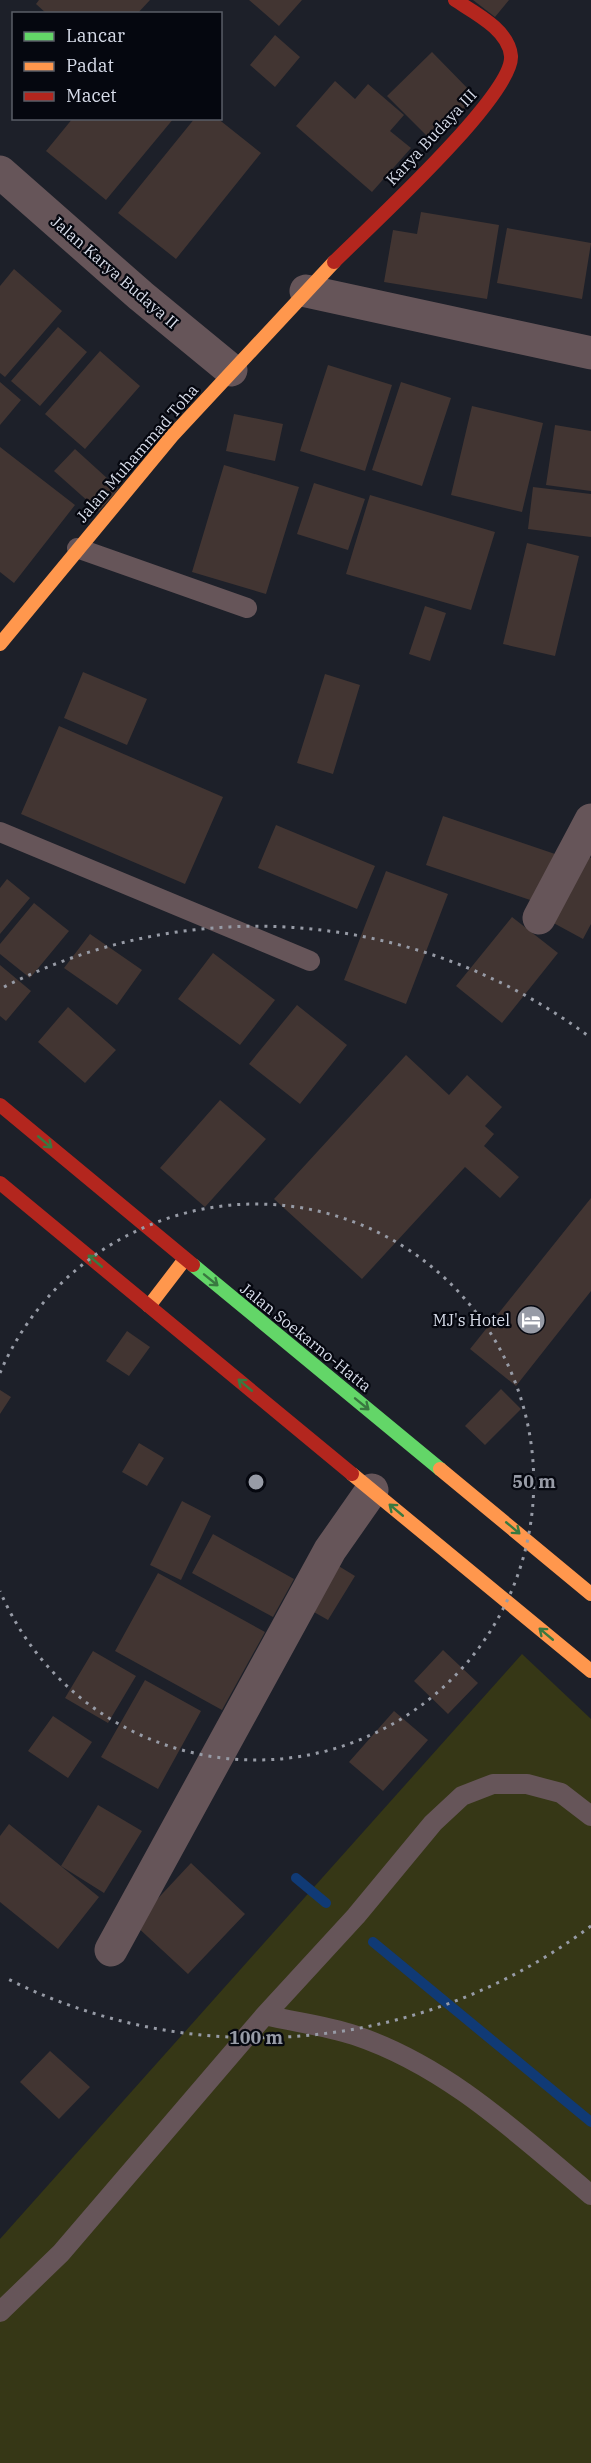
<svg xmlns="http://www.w3.org/2000/svg" width="591" height="2463" font-family="'IBM Plex Serif',serif">
	<style>
		.green { fill: #363716 }
		.lines { fill: none; stroke-linecap: round; stroke-linejoin: round }
		.stream { stroke: #103a75; stroke-width: 10 }
		.building { fill: #423532 }
		.lane { stroke: #665559; stroke-width: 20 }
		.street { stroke: #665559; stroke-width: 33 }
		.fast { stroke: #63d668; stroke-width: 14 }
		.slow { stroke: #ff974d; stroke-width: 14 }
		.jam { stroke: #b3261e; stroke-width: 14 }
		.oneway { stroke: #397940 }
		.ring { fill: none; stroke: #979ba6; stroke-width: 3; stroke-dasharray: 3 6 }
		.labels { text-anchor: middle; stroke-width: 4.5; stroke-linejoin: round; paint-order: stroke }
		.street-label { font-size: 16px; fill: #d8ddea; stroke: #05070f }
		.poi-label { font-size: 16px; fill: #d8ddea; stroke: #05070f; text-anchor: end }
		.centre { fill: #979ba6; stroke: #05070f; stroke-width: 3 }
		.ring-label { font-size: 18px; text-anchor: middle; font-weight: bold; fill: #979ba6; stroke: #05070f; stroke-width: 4.5; stroke-linejoin: round; paint-order: stroke }
	</style>
	<rect width="100%" height="100%" fill="#1d2029"/>
	<path class="green" d="M522,1654l69,65v744h-591v-224z"/>
	<g class="lines">
		<path class="stream" d="M296,1878l30,25
			M373,1942l218,180"/>
	</g>
	<path class="building" d="M39,0h111l-13,14h-90l-11,-10z
		M249,0h53l-23,26z
		M473,0h36l-14,17z
		M275,35l25,22 -25,30 -25,-22z
		M432,52l44,45 -44,44 -45,-45z
		M335,81l20,18 13,-15 36,31 -14,16 21,17 -39,44 -76,-66z
		M73,118h101l-68,82 -60,-49z
		M195,118h22l44,35 -85,106 -58,-46z
		M421,212l78,13 -12,74 -103,-17 9,-52 24,4z
		M507,228l84,15 -9,56 -85,-16z
		M14,269l48,42 -57,66 -5,-4v-87z
		M58,327l29,25 -47,54 -29,-25z
		M100,351l40,35 -55,63 -40,-35z
		M328,365l64,20 -27,86 -65,-20z
		M0,382l21,18 -21,25z
		M401,382l50,16 -29,88 -50,-16z
		M472,406l71,17 -21,89 -71,-17z
		M234,414l49,10 -8,37 -49,-10z
		M555,425l36,6v60l-45,-6z
		M0,447l75,58 -61,78 -14,-11z
		M75,449l44,40 -20,22 -45,-40z
		M224,465l75,22 -33,107 -74,-22z
		M314,483l51,16 -17,51 -51,-16z
		M533,487l58,7v43l-63,-8z
		M370,495l125,37 -24,78 -125,-36z
		M527,543l52,13 -24,100 -52,-12z
		M425,606l21,7 -16,48 -21,-7z
		M83,672l64,27 -20,46 -63,-27z
		M325,674l35,11 -27,89 -36,-11z
		M59,726l164,71 -38,87 -164,-70z
		M443,816l112,38 -16,49 -113,-38z
		M276,825l99,41 -18,43 -99,-41z
		M583,854l8,4v66l-8,15 -35,-19z
		M386,871l62,23 -42,110 -62,-24z
		M7,879l23,19 -30,36v-46z
		M34,903l35,28 -39,47 -30,-24v-10z
		M512,917l46,36 -56,70 -46,-37z
		M90,934l52,36 -25,35 -53,-37z
		M213,953l62,47 -35,45 -62,-46z
		M0,965l31,26 -25,30 -6,-5z
		M297,1005l50,40 -47,59 -51,-40z
		M68,1007l48,43 -31,33 -47,-41z
		M406,1055l43,40 18,-20 35,32 -17,19 9,8 -10,12 35,31 -19,21 -35,-31 -103,112 -88,-80z
		M220,1100l46,39 -61,68 -45,-39z
		M591,1198v93l-75,95 -46,-37z
		M127,1331l23,16 -21,29 -23,-15z
		M501,1389l20,20 -36,36 -20,-19z
		M0,1390l11,7 -11,17z
		M139,1443l25,15 -17,28 -25,-14z
		M182,1501l29,15 -30,64 -31,-15z
		M213,1534l81,45 -21,38 -81,-44z
		M332,1562l23,14 -27,44 -23,-13z
		M158,1573l107,59 -43,78 -107,-59z
		M443,1650l35,33 -30,31 -34,-33z
		M93,1651l43,25 -28,47 -43,-25z
		M145,1680l56,31 -43,78 -57,-32z
		M394,1711l34,29 -45,51 -34,-29z
		M53,1716l39,26 -24,36 -40,-27z
		M98,1805l44,26 -38,62 -43,-27z
		M9,1824l90,73 -41,52 -58,-47v-66z
		M191,1863l54,51 -57,60 -54,-50z
		M50,2051l40,36 -31,32 -39,-37z"/>
	<g class="lines">
		<path class="lane" d="M77,548l170,60
			M0,832l310,129
			M265,2015c29,7 61,11 89,20 93,31 163,98 237,160
			M0,2312l61,-59 204,-238 91,-99 77,-93 29,-27 31,-12h34l34,9 30,23"/>
		<path class="street" d="M0,172l141,124 90,74
			M306,291l285,62
			M539,918l52,-98
			M111,1950l219,-400 42,-60"/>
		<path class="fast" d="M193,1265l247,204"/>
		<path class="slow" d="M0,644l172,-208 162,-174
			M149,1306l36,-47
			M440,1469l151,125
			M352,1474l239,197"/>
		<path class="jam" d="M334,262c33,-33 180,-167 177,-206 -2,-26 -36,-43 -56,-56
			M0,1105l193,160
			M0,1183l352,291"/>
	</g>
	<defs><path id="oneway-shaft" d="M-6 0H5M1.5-3L5.5 0L1.5 3" fill="none" stroke-width="1.6" stroke-linecap="round" stroke-linejoin="round" transform="scale(1.5)"/></defs>
	<g class="oneway">
		<use href="#oneway-shaft" transform="translate(45 1142) rotate(40)"/>
		<use href="#oneway-shaft" transform="translate(95 1261) rotate(-140)"/>
		<use href="#oneway-shaft" transform="translate(211 1280) rotate(39)"/>
		<use href="#oneway-shaft" transform="translate(245 1385) rotate(-140)"/>
		<use href="#oneway-shaft" transform="translate(362 1404) rotate(39)"/>
		<use href="#oneway-shaft" transform="translate(396 1510) rotate(-140)"/>
		<use href="#oneway-shaft" transform="translate(513 1528) rotate(40)"/>
		<use href="#oneway-shaft" transform="translate(546 1634) rotate(-140)"/>
	</g>
	<g class="ring">
		<path d="M0 1373A278 278 0 1 1 0 1591"/>
		<path d="M591 1926A556 556 0 0 1 4 1977M4 987A556 556 0 0 1 591 1038"/>
	</g>
	<defs>
		<g id="hotel-disc" transform="scale(1.5)"><circle r="9.5" fill="#979ba6" stroke="#05070f"/><path d="M-6-4.5h1.5V1H6V5H4.5V3h-9V5H-6ZM-4 0a1.8 1.8 0 1 1 3.6 0ZM.5 0V-2.5h3Q6-2.5 6 0Z" fill="#fff"/></g>
	</defs>
	<g fill-rule="evenodd">
		<use href="#hotel-disc" x="531" y="1320"/>
	</g>
	<g class="labels">
		<g class="street-label">
			<text transform="translate(431 137) rotate(-47)" y="6">Karya Budaya III</text>
			<text transform="translate(115 272) rotate(41)" y="6">Jalan Karya Budaya II</text>
			<text transform="translate(137 453) rotate(-49)" y="6">Jalan Muhammad Toha</text>
			<text transform="translate(306 1337) rotate(39)" y="6">Jalan Soekarno-Hatta</text>
		</g>
		<g class="poi-label">
			<text x="510" y="1326">MJ's Hotel</text>
		</g>
	</g>
	<circle cx="256" cy="1482" r="9" class="centre"/>
	<g class="ring-label">
		<text x="534" y="1488">50 m</text>
		<text x="256" y="2044">100 m</text>
	</g>
	<rect x="12" y="12" width="210" height="108" fill="#05070f" stroke="#595d67" stroke-width="1.5"/>
	<rect x="24" y="32" width="30" height="9" fill="#63d668" stroke="#595d67" stroke-width="1.5"/>
	<text x="66" y="42" font-size="18" fill="#d8ddea">Lancar</text>
	<rect x="24" y="62" width="30" height="9" fill="#ff974d" stroke="#595d67" stroke-width="1.5"/>
	<text x="66" y="72" font-size="18" fill="#d8ddea">Padat</text>
	<rect x="24" y="92" width="30" height="9" fill="#b3261e" stroke="#595d67" stroke-width="1.5"/>
	<text x="66" y="102" font-size="18" fill="#d8ddea">Macet</text>
</svg>
